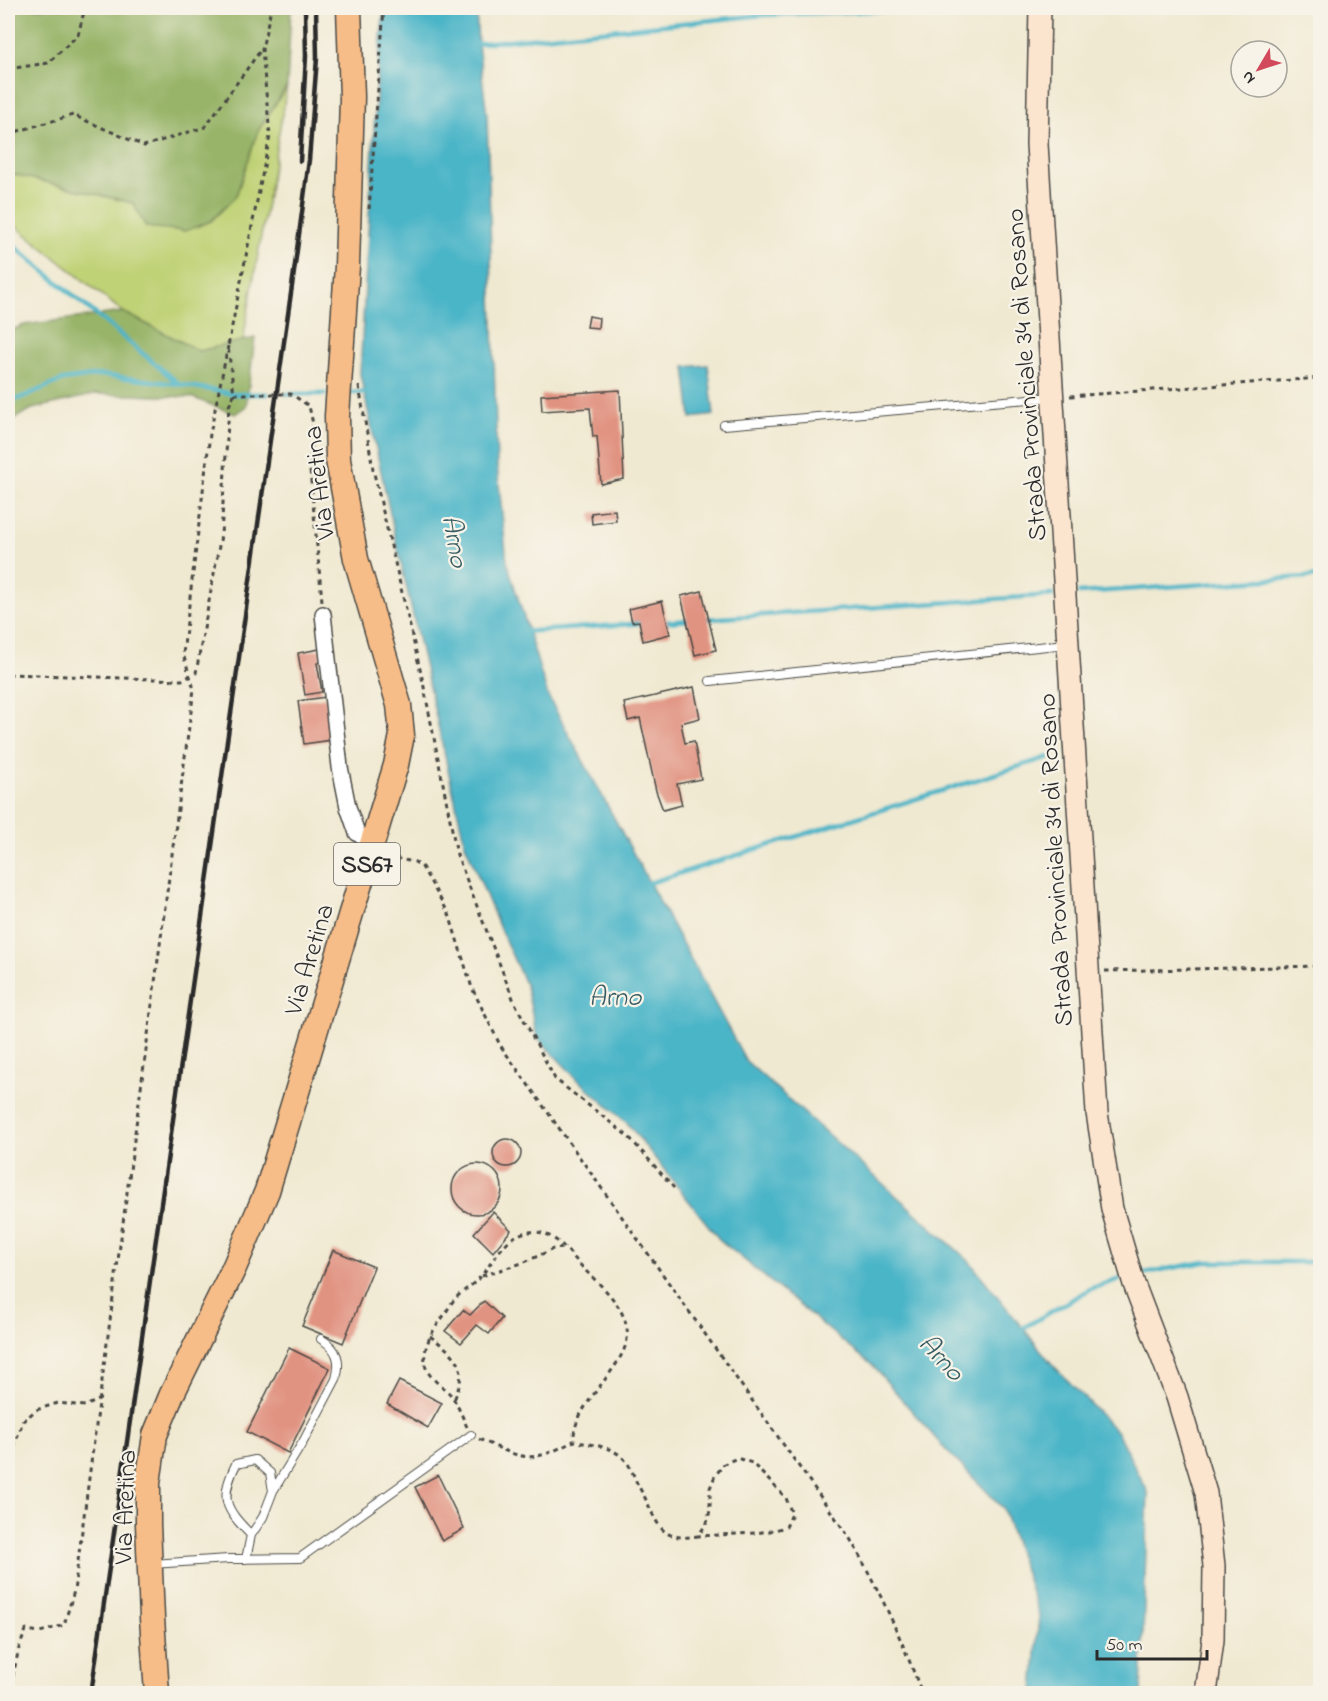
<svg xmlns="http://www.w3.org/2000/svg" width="1328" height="1701" font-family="'Indie Flower',sans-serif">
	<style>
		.green { fill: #bfd276; stroke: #757e50; stroke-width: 1.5 }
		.forest { fill: #97b467; stroke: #617049; stroke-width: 1.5 }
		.water { fill: #4bb5c8; stroke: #3b707a; stroke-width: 1.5 }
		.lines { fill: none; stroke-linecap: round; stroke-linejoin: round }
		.stream { stroke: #4bb5c8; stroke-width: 4.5 }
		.building { fill: #e19381 }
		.lane-casing { stroke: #494844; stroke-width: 10 }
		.street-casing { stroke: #494844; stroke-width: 18 }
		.secondary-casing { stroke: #494844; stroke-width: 24 }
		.primary-casing { stroke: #494844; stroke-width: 27 }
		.path { stroke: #494844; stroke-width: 3; stroke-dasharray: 4.5 4.5; stroke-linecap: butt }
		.lane { stroke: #fff; stroke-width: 8 }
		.street { stroke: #fff; stroke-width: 15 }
		.secondary { stroke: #fce5cf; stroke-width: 21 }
		.primary { stroke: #f7bd88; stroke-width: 24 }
		.rail { stroke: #2b2b2b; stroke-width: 4.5 }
		.labels { text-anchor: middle; stroke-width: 4.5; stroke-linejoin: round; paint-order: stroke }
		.shield { fill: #f7f3e8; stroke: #686764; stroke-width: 1.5 }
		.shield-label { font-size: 24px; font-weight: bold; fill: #2b2b2b }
		.street-label { font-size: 26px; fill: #2b2b2b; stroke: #f7f3e8 }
		.water-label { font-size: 27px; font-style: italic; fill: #365b62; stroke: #f7f3e8 }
	</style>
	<rect width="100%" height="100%" fill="#f7f3e8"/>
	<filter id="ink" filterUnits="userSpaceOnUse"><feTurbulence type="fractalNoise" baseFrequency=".0167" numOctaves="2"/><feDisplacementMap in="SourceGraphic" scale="12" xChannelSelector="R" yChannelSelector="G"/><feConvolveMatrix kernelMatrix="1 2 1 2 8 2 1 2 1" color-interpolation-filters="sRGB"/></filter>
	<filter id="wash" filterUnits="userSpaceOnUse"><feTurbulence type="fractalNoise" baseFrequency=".008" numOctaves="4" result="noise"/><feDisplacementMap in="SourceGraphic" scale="24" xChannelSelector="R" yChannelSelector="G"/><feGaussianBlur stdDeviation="1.35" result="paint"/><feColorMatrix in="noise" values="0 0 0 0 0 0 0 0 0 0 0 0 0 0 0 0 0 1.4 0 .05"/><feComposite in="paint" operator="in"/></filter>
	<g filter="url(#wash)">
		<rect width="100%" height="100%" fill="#f0e9d1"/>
		<path class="green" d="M287,86l-44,255 -44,10 -76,-39 -115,-92v-47l125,30 102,-7 23,-65z"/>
		<path class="forest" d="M8,8h283l-4,78 -29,45 -22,65 -25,25 -26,10 -39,-4 -13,-24 -125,-30z
			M123,312l76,39 56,-13 -9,68 -11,8 -44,-17 -95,-3 -64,15 -24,13v-90l16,-7z"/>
		<path class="water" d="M384,8h92l2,36 9,71 10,350 10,97 41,134 198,365 223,200 83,103 65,68 31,60 -7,201h-108l6,-78 -36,-107 -59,-60 -70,-81 -155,-128 -91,-115 -53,-47 -38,-40 -11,-51 -26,-57 -35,-85 -69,-303 -36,-167 17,-296z
			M708,365l6,50 -23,3 -6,-51z"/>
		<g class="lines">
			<path class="stream" d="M472,44l291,-29 190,-7
				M8,241l170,142
				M352,393l18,-1
				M287,394h38
				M8,403l55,-23 37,-5 78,9 56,10h33
				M1079,593l241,-17
				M705,619l347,-24
				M663,622l27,-2
				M522,632l124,-9
				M646,884l403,-127
				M1145,1273l60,-11h115
				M1018,1331l72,-42 29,-10"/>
		</g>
		<g id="blocks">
			<path class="building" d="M589,316l10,2 -1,10 -11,-1z
				M620,390l4,89 -23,5 -4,-48 -4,1 -3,-29 -48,3 -1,-16z
				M615,510l1,11 -24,3 -1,-11z
				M702,591l14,59 -21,5 -14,-59z
				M662,601l8,33 -27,7 -4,-20 -7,1 -3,-13z
				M320,649l2,13 -5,1 5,29 -17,3 -7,-42z
				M694,687l6,31 -19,5 4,20 9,-2 7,38 -24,5 5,21 -19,5 -7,-19 -16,-73 -12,3 -4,-18z
				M326,697l6,43 -28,4 -6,-43z
				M493 1153a14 14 0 1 1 28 0a14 14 0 1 1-28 0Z
				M452 1189a25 25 0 1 1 50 0a25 25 0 1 1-50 0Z
				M493,1212l18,18 -18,22 -19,-19z
				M333,1250l41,17 -31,76 -41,-17z
				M484,1301l18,17 -13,16 -12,-9 -16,18 -16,-12 18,-21 7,5z
				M289,1348l41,20 -42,85 -41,-21z
				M399,1381l43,22 -14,25 -41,-24z
				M438,1475l26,54 -22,12 -27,-54z"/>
		</g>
	</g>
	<g filter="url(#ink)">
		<use href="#blocks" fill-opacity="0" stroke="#494844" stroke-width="1.5"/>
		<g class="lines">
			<g class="lane-casing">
				<path id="lane" d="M724,425l328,-28
					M710,681l357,-37
					M273,1491l30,-49 33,-63c5,-18 2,-30 -15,-40
					M246,1559l5,-24 12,-18 10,-26 -3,-18 -15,-13 -19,4c-17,36 -11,44 15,71
					M152,1564l76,-5 72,-1 171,-123"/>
			</g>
			<g class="street-casing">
				<path id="street" d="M323,614l17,153 8,40 9,26 15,11"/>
			</g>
			<g class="secondary-casing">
				<path id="secondary" d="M1040,8l-3,136 60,969 15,96 22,75 43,113 29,96 8,73 -1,74 -7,54"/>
			</g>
			<g class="primary-casing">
				<path id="primary" d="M157,1694l-5,-76 -4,-94v-41l7,-48 17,-41 62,-126 33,-77 118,-390 11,-36 6,-30 -3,-30 -43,-146 -18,-99 -1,-44 10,-150 5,-169 -3,-89"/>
			</g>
			<path class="path" d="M8,69l40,-6 30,-28 7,-27
				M8,134l65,-19 71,31 61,-19 55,-76
				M369,209l15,-201
				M359,386l14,83 50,213 34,173 57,146 41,78 74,58 45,51
				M234,394h57l18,12 4,18 -3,46 12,131
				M1070,396l250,-18
				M8,674l174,6 14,-7 25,-138 8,-129 5,-12 -6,-48 42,-210 -8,-87 9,-41
				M387,857l28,5 7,5 27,47 23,74 28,57 349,492c29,50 53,102 73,157
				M1105,971l215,-5
				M482,1276l43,-14 28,-13 11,-1
				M430,1336c28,21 39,29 24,64
				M467,1427c-5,-11 -10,-24 -17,-33 -8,-9 -24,-17 -25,-31 -2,-19 9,-34 20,-49 3,-5 6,-11 10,-15 8,-9 20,-15 27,-24 15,-19 27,-46 54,-43 23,2 37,27 53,42 15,14 35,33 38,55 6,36 -56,73 -53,112
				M479,1439c44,20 50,26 95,2 16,4 35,4 48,16 8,7 10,15 14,24 3,7 8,14 11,21 13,28 17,39 51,34l9,-13 3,-13v-22l5,-12 9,-12 13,-6 15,5 34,35 6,16 -6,13 -16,4 -15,2 -57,3
				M8,1464l15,-43 13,-11 22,-7 27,3 14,-6
				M9,1694l10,-46 7,-18 14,2 24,-7 10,-34 120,-902 -11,-35 27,-220 18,-88"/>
			<use href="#lane" class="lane"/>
			<use href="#street" class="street"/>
			<use href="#secondary" class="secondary"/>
			<use href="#primary" class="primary"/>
			<path class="rail" d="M300,161l6,-105 -1,-48
				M91,1694l203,-1422 15,-112 8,-102 -1,-50"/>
		</g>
	</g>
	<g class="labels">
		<rect class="shield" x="334" y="843" width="66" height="42" rx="4.5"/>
		<g class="shield-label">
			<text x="367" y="872">SS67</text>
		</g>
		<g class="street-label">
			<text transform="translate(1025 375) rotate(-94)" y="9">Strada Provinciale 34 di Rosano</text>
			<text transform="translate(318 483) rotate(-97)" y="9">Via Aretina</text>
			<text transform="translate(1054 860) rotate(-93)" y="9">Strada Provinciale 34 di Rosano</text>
			<text transform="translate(308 959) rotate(-73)" y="9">Via Aretina</text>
			<text transform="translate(124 1507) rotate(-88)" y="9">Via Aretina</text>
		</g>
		<g class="water-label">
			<text transform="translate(456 541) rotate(80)" y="9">Arno</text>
			<text x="615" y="1005">Arno</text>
			<text transform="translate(942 1357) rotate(47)" y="9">Arno</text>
		</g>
	</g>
	<rect width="1328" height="1701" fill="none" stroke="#f7f3e8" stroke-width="30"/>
	<g transform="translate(1259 69) rotate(231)"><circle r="28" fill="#f7f3e8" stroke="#a5a39c" stroke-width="1.5"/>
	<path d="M0-4.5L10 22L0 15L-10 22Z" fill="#d1495b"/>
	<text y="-9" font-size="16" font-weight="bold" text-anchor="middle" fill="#2b2b2b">N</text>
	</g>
	<path d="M1097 1650v9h110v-9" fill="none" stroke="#2b2b2b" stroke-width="3"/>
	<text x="1106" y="1650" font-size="18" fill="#2b2b2b" stroke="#f7f3e8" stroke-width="4.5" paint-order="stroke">50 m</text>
</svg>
